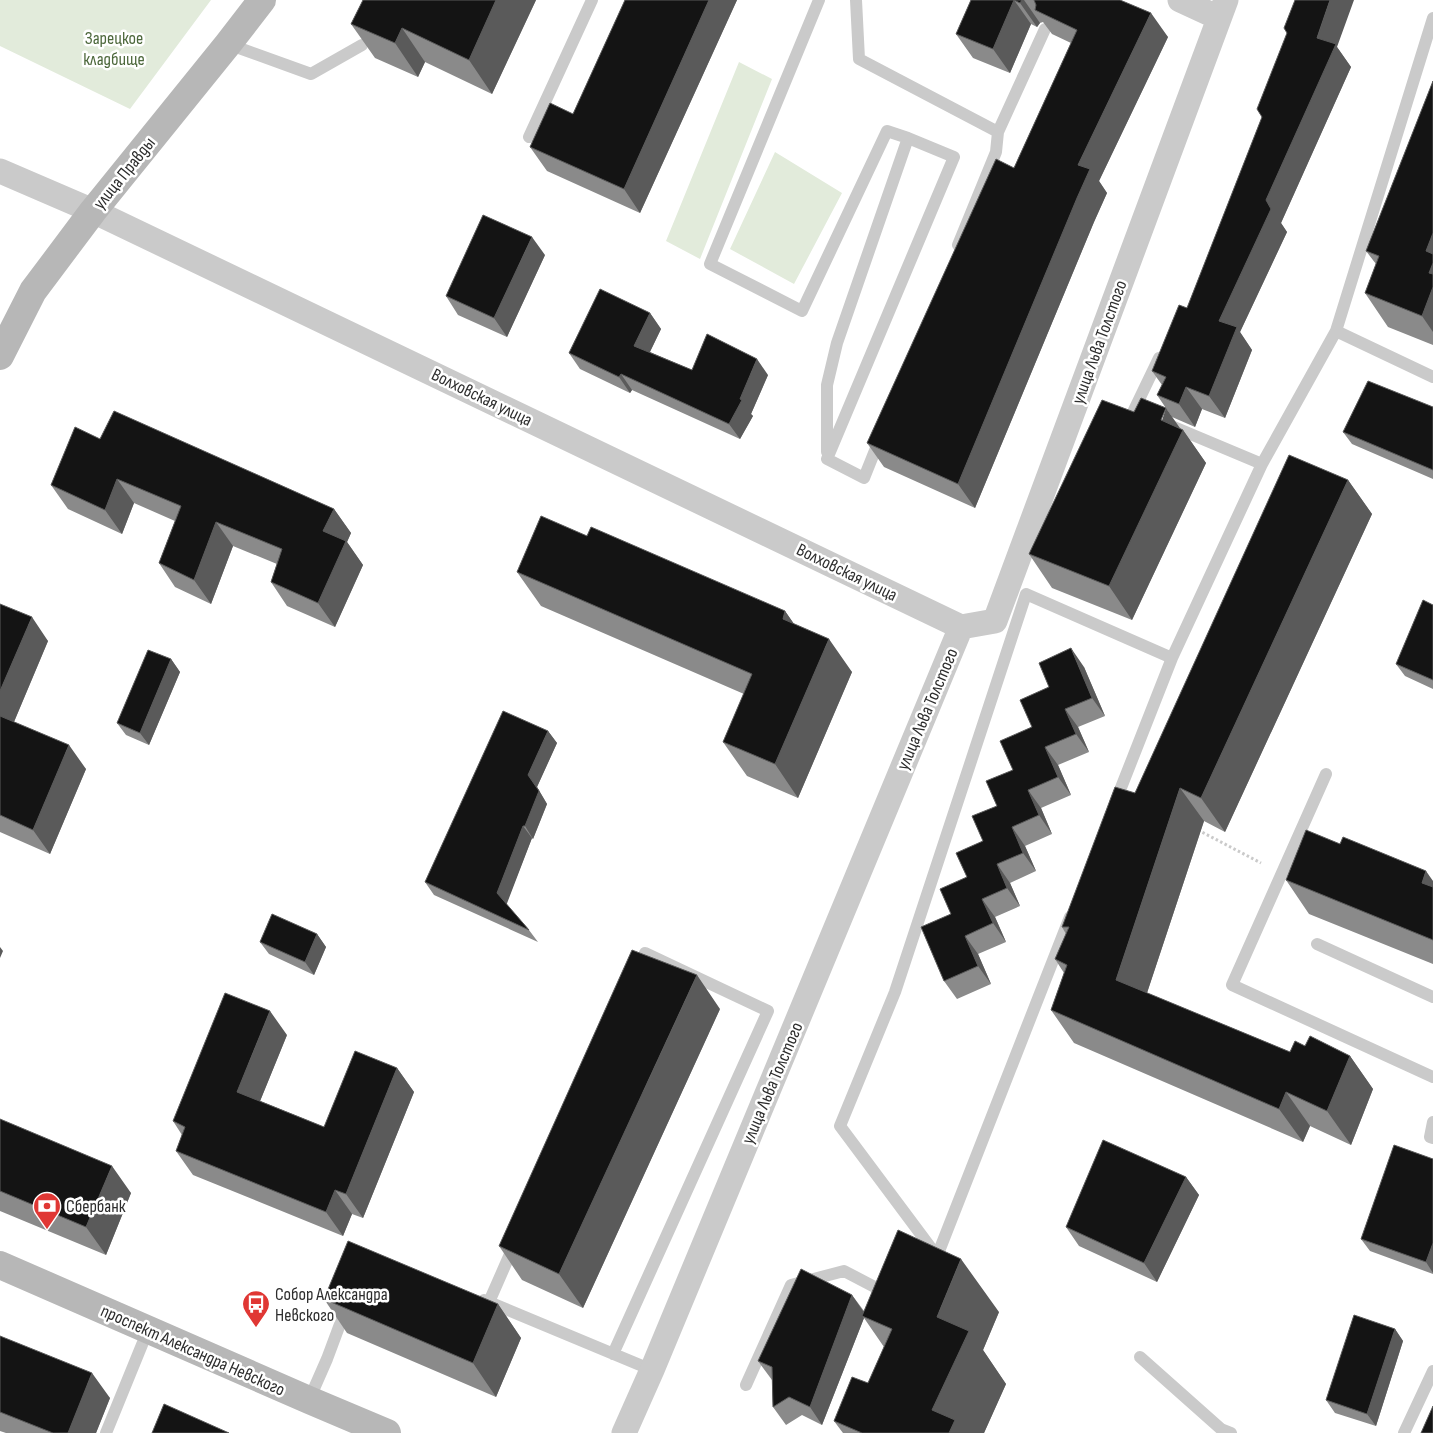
<svg xmlns="http://www.w3.org/2000/svg" width="1433" height="1433" font-family="'Sofia Sans Condensed',sans-serif">
	<style>
		.green { fill: #e2ebdb }
		.lines { fill: none; stroke-linecap: round; stroke-linejoin: round }
		.path { stroke: #cacaca; stroke-width: 3; stroke-dasharray: 2.5 2.5; stroke-linecap: butt }
		.lane { stroke: #cacaca; stroke-width: 12 }
		.street { stroke: #cacaca; stroke-width: 25 }
		.secondary { stroke: #b7b7b7; stroke-width: 28 }
		.wall { fill: #8a8a8a }
		.shaded-wall { fill: #5a5a5a }
		.building { fill: #141414; stroke: #5a5a5a }
		.labels { text-anchor: middle; stroke-width: 5; stroke-linejoin: round; paint-order: stroke }
		.park-label { font-size: 18px; fill: #4d683c; stroke: #fff }
		.street-label { font-size: 18px; fill: #2d2d2d; stroke: #fff }
		.poi-label { font-size: 18px; fill: #2d2d2d; stroke: #fff; text-anchor: start }
	</style>
	<rect width="100%" height="100%" fill="#fff"/>
	<path class="green" d="M0,0h211l-81,109 -130,-63z
		M739,62l33,17 -72,180 -34,-18z
		M775,152l67,41 -48,91 -64,-35z"/>
	<g class="lines">
		<path class="path" d="M1198,830l63,33"/>
		<path class="lane" d="M819,0l-109,264 92,47 85,-180 21,7 46,19 -127,302 37,19 16,-40
			M856,0l3,59 139,73 -2,20 -38,93
			M228,44l83,30 51,-29
			M998,132l47,-103
			M529,137l63,-137
			M1336,331l97,46
			M1151,417l-17,-7 25,-52
			M1169,425l93,39
			M827,452v-67l10,-42 71,-205
			M1326,774l-94,211 201,92
			M1115,803l57,-145 90,-194 74,-133 97,-313
			M1317,944l116,53
			M1433,1122l-3,15 3,1
			M937,1256l-97,-130 55,-134 131,-398 146,64
			M934,1264l136,-347
			M484,1300l168,70
			M489,1302l25,-57
			M613,1354l155,-343 -123,-58 -7,15
			M1140,1357l81,72 10,4
			M746,1385l45,-100 53,-14 44,23
			M309,1400l18,-41 19,-51
			M106,1433l42,-103
			M1404,1433l29,-62"/>
		<path class="street" d="M1180,0l39,18
			M0,171l93,40 868,416
			M624,1433l28,-63 309,-743 34,-6 231,-621"/>
		<path class="secondary" d="M0,356l33,-65 60,-80 135,-167 34,-44
			M0,1265l309,135 78,33"/>
	</g>
	<path class="wall" d="M363,0h173l-44,94 -67,-32 -7,15 -43,-19 -24,-34z
		M625,0h112l-97,213 -93,-42 -17,-24 43,-33z
		M971,0h149l48,37 -69,144 8,12 -13,29 -119,286 -91,-41 -17,-24 147,-275 57,-125 -19,-9 -9,-12 -3,1 -3,4 -6,-3 -21,49 -37,-15 -17,-24z
		M1287,33l50,14 14,20 -70,156 6,9 -47,100 12,18 -27,68 -23,-9 -7,18 -23,-10 -15,-22 5,-10 -10,-14 35,-63 75,-191z
		M1433,81v264l-45,-18 -23,-34 11,-29 -10,-13z
		M545,255l-38,82 -49,-22 -12,-19z
		M650,313l11,16 -11,23 42,18 76,5 -17,39 2,2 -13,23 -108,-49 -2,3 -50,-24 -11,-16z
		M1433,407v72l-81,-35 -9,-12z
		M1134,412l49,18 23,33 -74,157 -80,-32 -23,-34z
		M100,439l234,70 17,24 -4,9 16,23 -28,62 -48,-21 -16,-24 6,-18 -44,-18 -22,58 -36,-17 -16,-24 16,-42 -41,-18 -12,31 -54,-25 -17,-24z
		M1348,480l24,34 -147,318 -21,-11 -57,172 143,59 15,-6 45,10 23,33 -22,56 -41,-19 -7,16 -229,-99 -23,-33 13,-37 -9,-14 11,-25 -4,-7 73,-134z
		M587,536l198,75 9,13 58,48 -54,126 -51,-22 -24,-34 21,-48 -203,-88 -24,-34z
		M0,604l48,37 -34,81 72,47 -36,85 -50,-22z
		M1433,605v84l-28,-13 -9,-12z
		M171,659l9,13 -31,73 -23,-10 -9,-12z
		M1084,667l21,49 -27,11 11,25 -31,13 13,30 -30,13 11,26 -27,12 11,25 -26,12 10,23 -25,11 11,25 -28,12 13,30 -34,15 -13,-18 7,-67 32,-73 14,-35 52,-119z
		M548,731l9,12 -20,44 10,17 -14,35 -1,-1 -26,66 23,26 9,12 -104,-47 -9,-13z
		M1340,844l93,37v83l-124,-50 -23,-34z
		M317,934l9,13 -12,28 -45,-21 -9,-12z
		M720,1009l-137,299 -61,-28 -23,-34z
		M287,1035l-27,66 64,26 73,-59 17,24 -51,126 -11,-4 -9,22 -150,-61 -17,-24 6,-16 -9,-14z
		M0,1119l131,74 -25,62 -106,-44z
		M1433,1159v115l-63,-23 -9,-12z
		M1186,1177l13,18 -42,87 -78,-36 -13,-19z
		M852,1295l12,16 135,1 -16,38 23,34 -22,49h-141l-9,-12 34,-38 16,-36 -20,-29 -42,107 -20,-10 -16,10 -13,-18 -1,-27 -14,-19z
		M324,1299l174,5 23,34 -25,59 -149,-64z
		M1395,1329l8,12 -27,85 -41,-13 -9,-13z
		M0,1336l110,62 -14,35h-90l-6,-2z"/>
	<path class="shaded-wall" d="M496,0h40l-44,94 -23,-34z
		M709,0h28l-97,213 -16,-24z
		M1014,0l17,24 -21,49 -17,-24z
		M1022,0h2l16,23 -3,4 -17,-24z
		M1330,0h24l-17,47 14,20 -70,156 6,9 -47,100 12,18 -27,68 -16,-22 10,-75 98,-283z
		M1151,13l17,24 -69,144 8,12 -13,29 -119,286 -17,-24 120,-319z
		M402,28l23,34 -7,15 -23,-34z
		M1433,233v28l-7,-10z
		M532,237l13,18 -38,82 -13,-19z
		M1433,263v15l-4,-5z
		M1433,287v45l-11,-16z
		M650,313l11,16 -16,33 -11,-16z
		M757,359l11,16 -17,39 2,2 -13,23 -11,-15z
		M621,374l11,16 -2,3 -11,-16z
		M1186,387l16,22 -7,18 -16,-23z
		M1166,408l16,23 1,-1 23,33 -74,157 -23,-34z
		M117,479l17,24 -12,31 -17,-24z
		M1348,480l24,34 -147,318 -24,-34z
		M334,509l17,24 -4,9 16,23 -28,62 -17,-24 5,-72z
		M216,522l17,24 -22,58 -17,-24z
		M785,611l23,33 -25,-25z
		M32,617l16,24 -40,95 -8,-11v-34z
		M829,639l23,33 -54,126 -23,-34z
		M1071,648l13,19 21,49 -13,-18z
		M171,659l9,13 -31,73 -9,-12z
		M1065,709l13,18 11,25 -13,-18z
		M548,731l9,12 -20,44 10,17 -14,35 -8,-13 3,-51z
		M69,745l17,24 -36,85 -17,-24z
		M1045,747l13,18 13,30 -13,-18z
		M1180,788l24,33 -64,193 -24,-34z
		M1028,790l13,18 11,26 -13,-19z
		M523,826l9,12 -26,68 -9,-13z
		M1012,827l13,19 11,25 -13,-18z
		M997,864l13,19 10,23 -13,-18z
		M1426,871l7,10v18l-11,-16z
		M982,899l13,18 11,25 -13,-19z
		M317,934l9,13 -12,28 -9,-13z
		M965,936l13,18 13,30 -13,-18z
		M0,947l3,4 -3,7z
		M697,975l23,34 -137,299 -24,-34z
		M270,1011l17,24 -33,81 -17,-24z
		M1350,1056l23,33 -22,56 -24,-34z
		M397,1068l17,24 -51,126 -17,-24z
		M1286,1092l24,34 -7,16 -24,-33z
		M112,1166l19,27 -25,62 -20,-28z
		M1186,1177l13,18 -42,87 -13,-19z
		M335,1190l17,24 -9,22 -17,-24z
		M1433,1243v30l-7,-11z
		M961,1259l38,53 -16,38 23,34 -22,49h-36l-16,-23 5,-93z
		M852,1295l13,19 -3,2 2,2 -42,107 -12,-18z
		M498,1304l23,34 -25,59 -23,-34z
		M1395,1329l8,12 -27,85 -9,-12z
		M92,1373l18,25 -14,35h-28z"/>
	<path class="building" d="M363,0h133l-27,60 -67,-32 -7,15 -44,-19z
		M625,0h84l-85,189 -94,-42 20,-44 23,11z
		M971,0h51l-2,3 -6,-3 -21,49 -37,-15z
		M1034,0h86l31,13 -73,152 12,4 -13,29 -119,286 -91,-41 129,-284 18,9 63,-138 -42,-20 1,-5z
		M1295,0h35l-13,38 19,6 -70,156 5,9 -52,112 18,6 -28,69 -23,-9 -7,17 -22,-9 9,-18 -14,-6 27,-66 8,3 75,-191 -5,-8 30,-76 -3,-5z
		M1433,81v152l-7,18 7,3v9l-4,10 4,1v13l-11,29 -57,-23 14,-37 -13,-5z
		M483,215l49,22 -38,81 -48,-22z
		M600,289l50,24 -16,33 58,24 15,-36 50,25 -17,40 2,1 -13,24 -108,-50 -2,3 -50,-24z
		M1368,381l65,26v63l-90,-38z
		M1141,398l25,10 -5,12 22,10 -74,156 -80,-32 73,-154 32,12z
		M114,411l220,98 -11,22 23,10 -28,62 -47,-21 11,-33 -66,-27 -22,58 -35,-17 22,-57 -64,-27 -12,31 -54,-25 24,-58 25,12z
		M1289,455l59,25 -147,318 -21,-10 -64,192 174,72 5,-11 10,5 5,-10 40,20 -23,55 -41,-19 -7,17 -228,-99 16,-45 -12,-6 14,-32h-7l53,-140 20,6z
		M541,516l46,20 4,-9 194,84 -2,8 46,20 -54,125 -52,-22 29,-68 -235,-102z
		M1423,600l10,5v75l-37,-16z
		M0,604l32,13 -32,74z
		M1071,648l21,50 -27,11 11,25 -31,13 13,30 -30,13 11,25 -27,12 11,26 -26,11 10,24 -25,11 11,24 -28,13 13,30 -34,15 -23,-54 30,-13 -11,-25 27,-12 -11,-24 27,-12 -11,-25 25,-10 -11,-25 27,-11 -13,-29 32,-14 -12,-27 29,-13 -10,-24z
		M148,650l23,9 -31,74 -23,-10z
		M503,711l45,20 -20,44 11,16 -14,35h-2l-26,67 32,37 -104,-48z
		M0,716l69,29 -36,85 -33,-15z
		M1306,830l34,14 3,-7 83,34 -4,12 11,4v53l-147,-60z
		M272,914l45,20 -12,28 -45,-20z
		M632,950l65,25 -138,299 -60,-28z
		M225,993l45,18 -33,81 87,35 31,-76 42,17 -51,126 -11,-4 -9,22 -150,-61 9,-24 -12,-6z
		M0,1119l112,47 -26,61 -86,-36z
		M1103,1140l83,37 -42,86 -78,-36z
		M1394,1145l39,14v84l-7,19 -65,-23z
		M898,1230l63,29 -24,58 32,14 -37,79 23,10 -6,13h-87l-28,-12 18,-44 16,6 24,-54 -30,-13z
		M348,1241l150,63 -25,59 -149,-64z
		M801,1269l51,26 -42,112 -21,-10 -16,10 -1,-40 -14,-6z
		M1354,1315l41,14 -28,85 -41,-14z
		M0,1336l92,37 -24,60h-15l-53,-21z
		M164,1404l65,29h-77z
		M1433,1406v27h-12z"/>
	<defs>
		<g id="bank-pin" transform="scale(1.4375)"><path d="M0 17L-7.5 6A9.5 9.5 0 1 1 7.5 6Z" fill="#e03734" stroke="#fff"/><path d="M-6-4H6V4H-6ZM0-2.3a2.3 2.3 0 1 0 0 4.6a2.3 2.3 0 1 0 0-4.6Z" fill="#fff"/></g>
		<g id="bus-pin" transform="scale(1.4375)"><path d="M0 17L-7.5 6A9.5 9.5 0 1 1 7.5 6Z" fill="#e03734" stroke="#fff"/><path d="M-5-6H5V4H4V6H2V4H-2V6H-4V4H-5ZM-3.5-4V0h7V-4ZM-3.5 1.2v1.5H-2V1.2ZM2 1.2v1.5H3.5V1.2Z" fill="#fff"/></g>
	</defs>
	<g fill-rule="evenodd">
		<use href="#bank-pin" x="47" y="1206"/>
		<use href="#bus-pin" x="256" y="1304"/>
	</g>
	<g class="labels">
		<g class="park-label">
			<text x="114" y="44">Зарецкое<tspan x="114" dy="21">кладбище</tspan></text>
		</g>
		<g class="street-label">
			<text transform="translate(124 173) rotate(-51)" y="6">улица Правды</text>
			<text transform="translate(1099 342) rotate(-70)" y="6">улица Льва Толстого</text>
			<text transform="translate(482 397) rotate(26)" y="6">Волховская улица</text>
			<text transform="translate(847 572) rotate(26)" y="6">Волховская улица</text>
			<text transform="translate(927 709) rotate(-67)" y="6">улица Льва Толстого</text>
			<text transform="translate(772 1083) rotate(-67)" y="6">улица Льва Толстого</text>
			<text transform="translate(193 1350) rotate(24)" y="6">проспект Александра Невского</text>
		</g>
		<g class="poi-label">
			<text x="66" y="1212">Сбербанк</text>
			<text x="275" y="1300">Собор Александра<tspan x="275" dy="21">Невского</tspan></text>
		</g>
	</g>
</svg>
